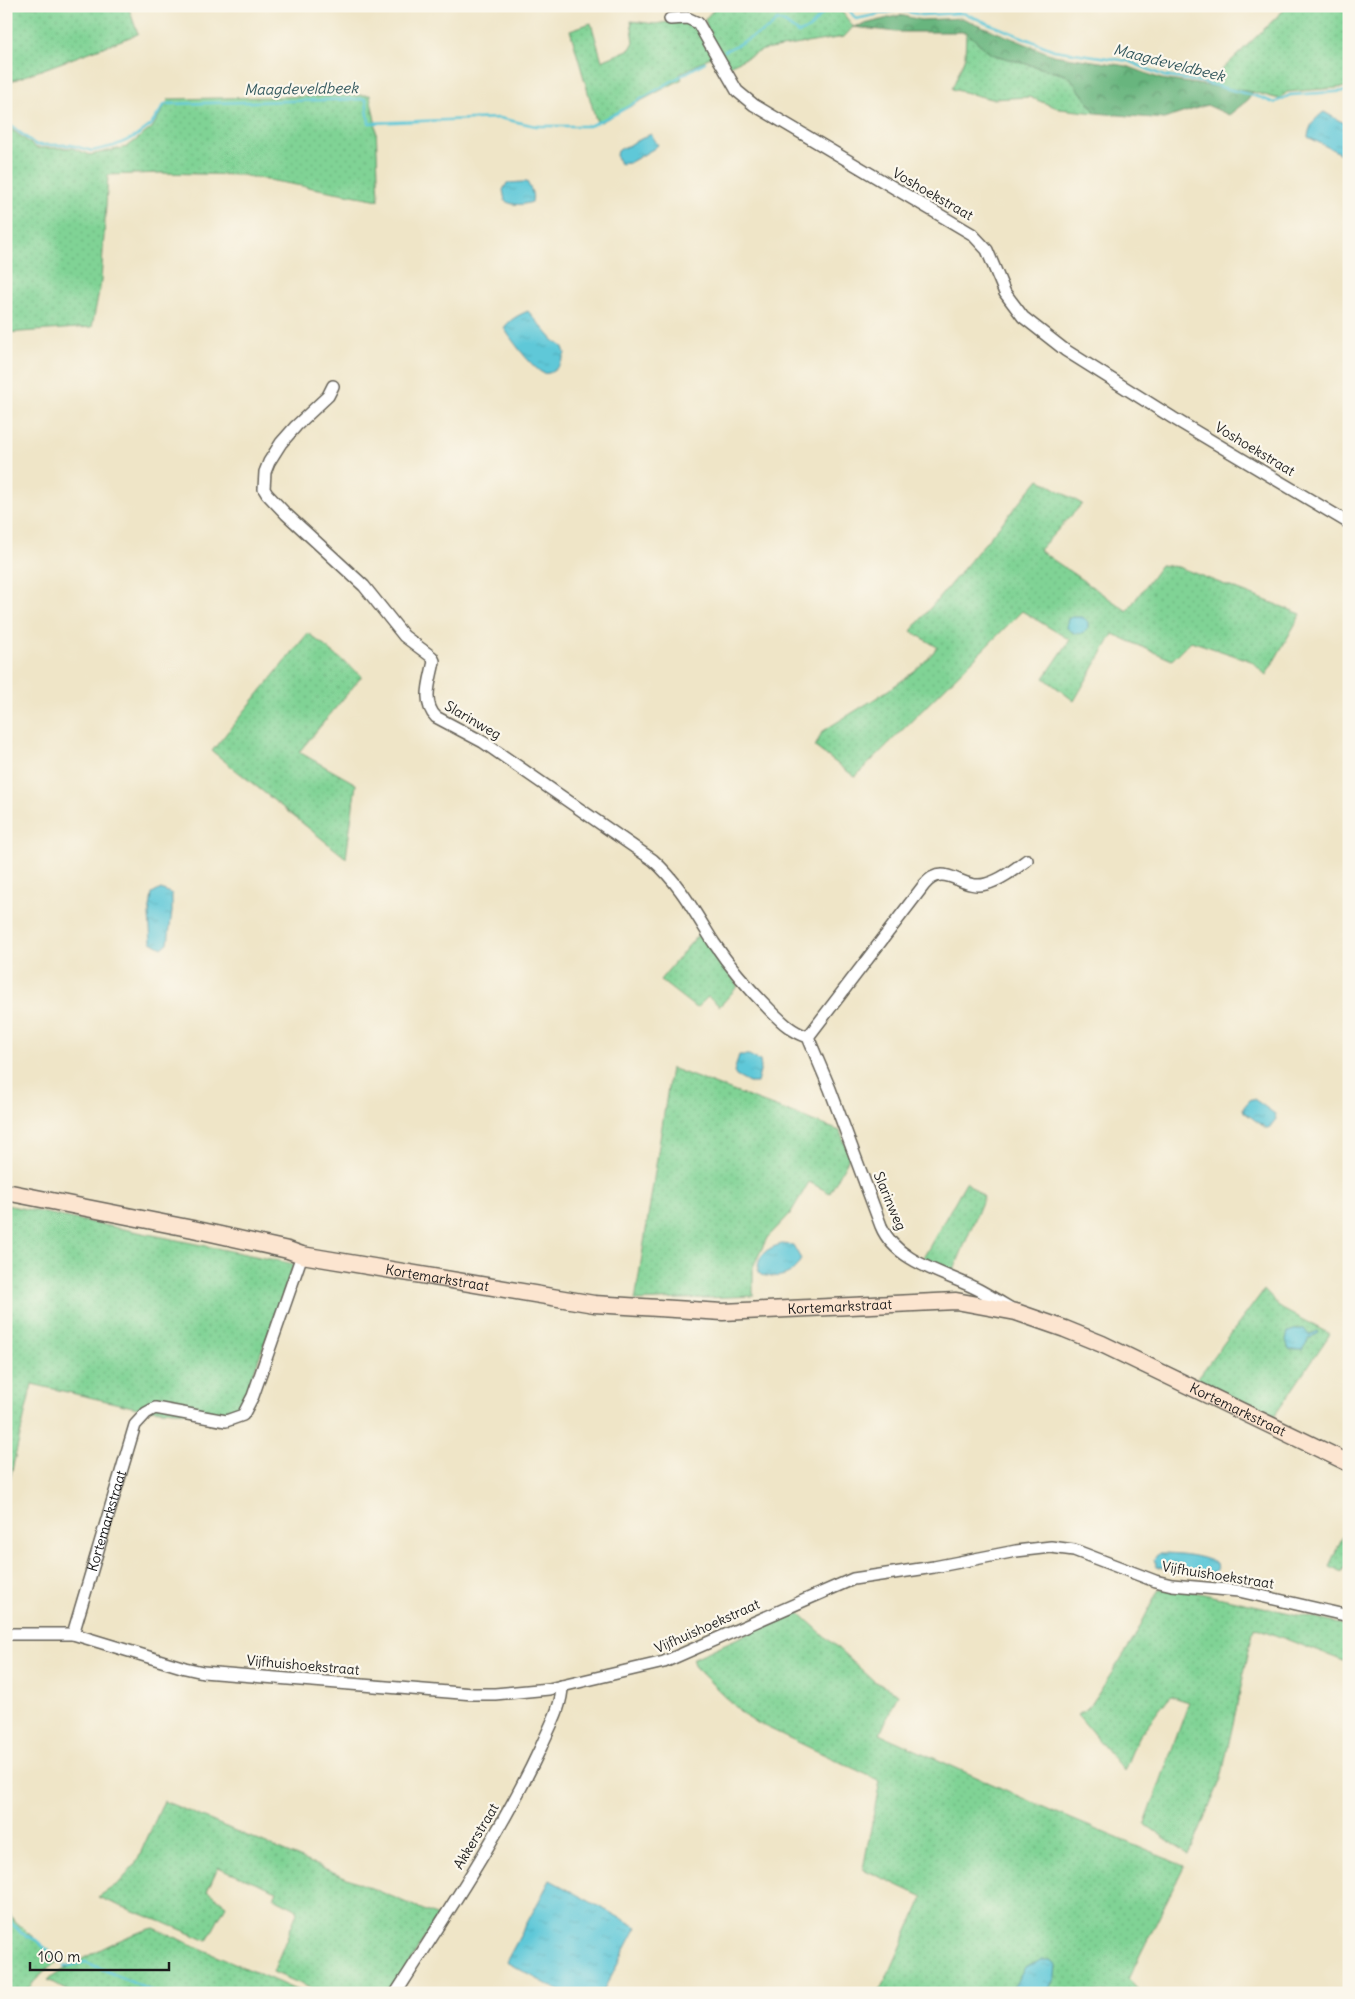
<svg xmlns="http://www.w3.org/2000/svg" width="1355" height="1999" font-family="Delius,sans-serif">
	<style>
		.grass { fill: url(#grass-dots); stroke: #4e7858 }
		.forest { fill: url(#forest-crowns); stroke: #42684d }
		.water { fill: url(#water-ripples); stroke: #3d727a }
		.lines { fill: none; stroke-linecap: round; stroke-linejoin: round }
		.stream { stroke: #5ec8d8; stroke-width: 2.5 }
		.street-casing { stroke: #666258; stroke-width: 14 }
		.secondary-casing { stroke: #666258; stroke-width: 19 }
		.street { stroke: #fff; stroke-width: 11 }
		.secondary { stroke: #fce5d0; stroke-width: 16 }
		.labels { text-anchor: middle; stroke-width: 4.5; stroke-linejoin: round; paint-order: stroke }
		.street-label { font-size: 14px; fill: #1c1c1c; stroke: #fbf7ec }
		.water-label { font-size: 15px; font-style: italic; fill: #33585e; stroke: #fbf7ec }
	</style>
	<defs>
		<pattern id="grass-dots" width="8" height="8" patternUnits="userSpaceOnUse" patternTransform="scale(1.25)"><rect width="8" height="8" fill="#80d395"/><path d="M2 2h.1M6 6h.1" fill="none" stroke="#6eb580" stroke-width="1.8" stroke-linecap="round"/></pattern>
		<pattern id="forest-crowns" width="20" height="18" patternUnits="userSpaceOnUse" patternTransform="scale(1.25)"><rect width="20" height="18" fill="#68b57e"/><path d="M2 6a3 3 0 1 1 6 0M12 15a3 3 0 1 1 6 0" fill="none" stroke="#559266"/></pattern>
		<pattern id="water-ripples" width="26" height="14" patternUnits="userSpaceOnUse" patternTransform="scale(1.25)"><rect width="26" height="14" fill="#5ec8d8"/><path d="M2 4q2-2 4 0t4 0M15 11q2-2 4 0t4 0" fill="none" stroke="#51abb9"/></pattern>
	</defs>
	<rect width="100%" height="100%" fill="#fbf7ec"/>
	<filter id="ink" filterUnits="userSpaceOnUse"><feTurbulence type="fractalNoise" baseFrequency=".02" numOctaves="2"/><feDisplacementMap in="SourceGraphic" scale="10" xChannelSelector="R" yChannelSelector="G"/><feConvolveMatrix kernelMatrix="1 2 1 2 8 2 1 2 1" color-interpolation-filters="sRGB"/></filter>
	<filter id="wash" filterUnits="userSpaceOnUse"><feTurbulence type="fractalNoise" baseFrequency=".0096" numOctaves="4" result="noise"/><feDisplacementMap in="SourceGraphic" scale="20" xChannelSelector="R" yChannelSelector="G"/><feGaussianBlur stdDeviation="1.12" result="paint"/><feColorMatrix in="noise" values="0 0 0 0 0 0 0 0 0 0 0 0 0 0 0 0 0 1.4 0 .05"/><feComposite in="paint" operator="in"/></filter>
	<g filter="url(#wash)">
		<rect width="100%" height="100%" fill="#efe5c7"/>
		<path class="grass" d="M6,6h122l10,28 -132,49z
			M717,6h121l15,21 -9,10 -81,13 -36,17 -18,-30 -4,-18z
			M1288,6h61v81l-62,5 -8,7 -26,-7 -49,-5z
			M631,21l24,3 14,-2 21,1 15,15 7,18 -32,18 2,5 -81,43 -5,-2 -26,-90 21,-7 11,38 28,-12 4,-7z
			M966,32l25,22 78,22 27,37 -36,-4 -31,-12 -38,2 -39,-10 13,-32z
			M370,95l6,31 3,74 -138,-25 -81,-2 -52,2 -7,106 -9,46 -86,6v-208l30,23h36l18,7 37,-8 25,-19 17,-29z
			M1039,479l43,25 -43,46 88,61 34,-46 17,2 123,47 -35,61 -15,-14 -60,-20 -19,19 -59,-26 -39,67 -30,-23 26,-38 -48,-29 -167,166 -40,-30 7,-15c32,-22 95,-54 115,-85l-26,-16z
			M308,633l54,43 -63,76 57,32 -10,74 -134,-107z
			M701,931l37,55 -18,20 -12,-9 -12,11 -36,-28z
			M671,1068l169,63 10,25 -20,37 -21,-11 -19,32 -23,24 -14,29v29l-118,5z
			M966,1182l18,15 -32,78 -30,-15z
			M6,1205l288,59 -54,145 -16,6 -87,-7 -105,-24 -23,99 -3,-1z
			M1264,1290l18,19 48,25 -57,84 -33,-18 -25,-9 -19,-11z
			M1349,1523v37l-6,12 -14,-6z
			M1172,1587l177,39v37l-95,-36 -33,152 -32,76 -44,-31 44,-122 -19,-6 -32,41 -14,34 -46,-56 13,-10 42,-65 26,-51z
			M797,1611l77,70 24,13 -18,40 177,79 127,53 -56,113 13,14h-263l13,-24 32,-72 -60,-28 17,-88 -133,-63 -52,-51 -3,-8z
			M164,1801l274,115 -47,77h-69l-49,-21 25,-62 -24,-12 3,-7 -59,-24 -11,24 19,14 -19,36c-36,-17 -73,-29 -109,-44l21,-14 16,-18z
			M6,1909l9,13 45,38 -16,11 -20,22h-18z
			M154,1928l149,65h-231l-24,-13c26,-18 76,-45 106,-52z"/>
		<path class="forest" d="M900,15l21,5 41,-2 91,37 74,11 34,13 92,13 -5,8 -19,15 -22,-10 -43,14 -68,-6 -27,-37 -78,-22 -25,-22h-70l-43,-5z"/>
		<path class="water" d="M1324,112l25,14v32l-41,-21c1,-11 7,-19 16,-25z
			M651,134l7,11 -3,3 -26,15 -9,1 -4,-9 1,-4z
			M523,182h4c4,7 7,13 5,20 -9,3 -18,4 -27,-1l-2,-11 4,-7z
			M528,311l25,29 10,7 2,6c-2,8 -11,23 -22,20 -10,-4 -33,-35 -39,-45 6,-9 15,-13 24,-17z
			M1072,617h11l5,5v7c-10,8 -13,5 -22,-2l2,-8z
			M161,889l11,5v17l-4,32 -6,5 -11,-6 -2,-27 3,-21z
			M739,1055h10l11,6 1,7 -4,15h-8l-13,-7 -2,-4z
			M1251,1099h3l21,15 1,5 -7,9h-3l-22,-16 -1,-4z
			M782,1244l11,1 8,14c-8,17 -22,20 -40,16l-3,-3c-1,-17 9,-24 24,-28z
			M1297,1329h7l5,6 9,-4 1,2 -10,6 -7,11h-13l-3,-10 2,-8z
			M1159,1553c19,0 40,2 57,10l1,7 -7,5c-18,-3 -36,-2 -53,-8l-3,-8z
			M550,1880l87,47 -35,66h-39l-57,-31z
			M1041,1960h9l6,5 -1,12 -8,16h-37l15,-25z"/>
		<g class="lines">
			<path class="stream" d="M846,6l10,13 43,-9 22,5 42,-2 91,37 74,11 36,15 38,6 60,16 12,5 16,-8 59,-4
				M725,51l45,-23 7,-8 8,3 13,10c13,-2 22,-17 30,-27
				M6,122l30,23h35l21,6 22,-5 21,-9 16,-12 14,-21 201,-5 3,24 130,-5 37,8h53l28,-13 88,-51
				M6,1917l15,16 15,7 22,20
				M64,1967l22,-5 70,31"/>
		</g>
	</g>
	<g filter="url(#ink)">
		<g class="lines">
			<g class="street-casing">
				<g id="street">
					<path d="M670,19l17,-1 11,5 39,68 17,14 218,129 15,16 18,43 18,24 42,33 108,68 176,105"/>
					<path d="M333,386l-5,10 -32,30 -15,17 -12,19 -4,10 -1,17 3,5 19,20 78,72 40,50 28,21 2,4c-3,18 -13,41 2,56l47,25 170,118c27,24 42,53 61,83 16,24 36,47 57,68 11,11 21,21 37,26l22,52 51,137c15,37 66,47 98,64 11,6 21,12 31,18"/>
					<path d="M808,1037l116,-152c21,-25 37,6 62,-1 15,-4 29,-15 41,-24"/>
					<path d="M6,1634h67l112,34 18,4 270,22h22l54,-5 115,-27 189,-83 81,-12 82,-16 35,-4 23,3 81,31 17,4 67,6 110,25"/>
					<path id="s1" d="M73,1634l62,-209 11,-12 9,-5 71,13 17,-6 10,-19 49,-141"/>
					<path d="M396,1993c51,-80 105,-160 145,-246 8,-19 21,-40 21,-61"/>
				</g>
			</g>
			<g class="secondary-casing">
				<g id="secondary">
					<path id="s2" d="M6,1192l187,37 95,21 14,5 292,49 129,8 233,-11 60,11 49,17 37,15 247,119"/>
				</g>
			</g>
			<use href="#street" class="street"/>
			<use href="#secondary" class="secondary"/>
		</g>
	</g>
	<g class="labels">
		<g class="street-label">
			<text transform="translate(933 194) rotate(30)" y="5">Voshoekstraat</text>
			<text transform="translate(1255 449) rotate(31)" y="5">Voshoekstraat</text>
			<text transform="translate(473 720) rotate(30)" y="5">Slarinweg</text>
			<text transform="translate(890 1201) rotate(67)" y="5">Slarinweg</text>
			<text dy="5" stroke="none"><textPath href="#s2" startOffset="440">Kortemarkstraat</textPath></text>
			<text dy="5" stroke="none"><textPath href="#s2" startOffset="845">Kortemarkstraat</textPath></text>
			<text dy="5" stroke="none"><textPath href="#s2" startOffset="1265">Kortemarkstraat</textPath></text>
			<text dy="5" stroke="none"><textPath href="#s1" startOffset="118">Kortemarkstraat</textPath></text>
			<text transform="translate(1218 1575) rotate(9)" y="5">Vijfhuishoekstraat</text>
			<text transform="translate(707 1626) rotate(-24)" y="5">Vijfhuishoekstraat</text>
			<text transform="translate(303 1665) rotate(5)" y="5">Vijfhuishoekstraat</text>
			<text transform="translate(476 1836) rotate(-59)" y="5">Akkerstraat</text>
		</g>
		<g class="water-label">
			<text transform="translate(1169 63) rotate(14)" y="5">Maagdeveldbeek</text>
			<text transform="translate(301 89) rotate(-1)" y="5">Maagdeveldbeek</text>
		</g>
	</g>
	<rect width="1355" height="1999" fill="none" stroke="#fbf7ec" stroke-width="25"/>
	<path d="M30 1962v8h139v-8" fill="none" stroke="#1c1c1c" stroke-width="2.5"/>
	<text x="38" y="1962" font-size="15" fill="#1c1c1c" stroke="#fbf7ec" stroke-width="4" paint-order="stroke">100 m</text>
</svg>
